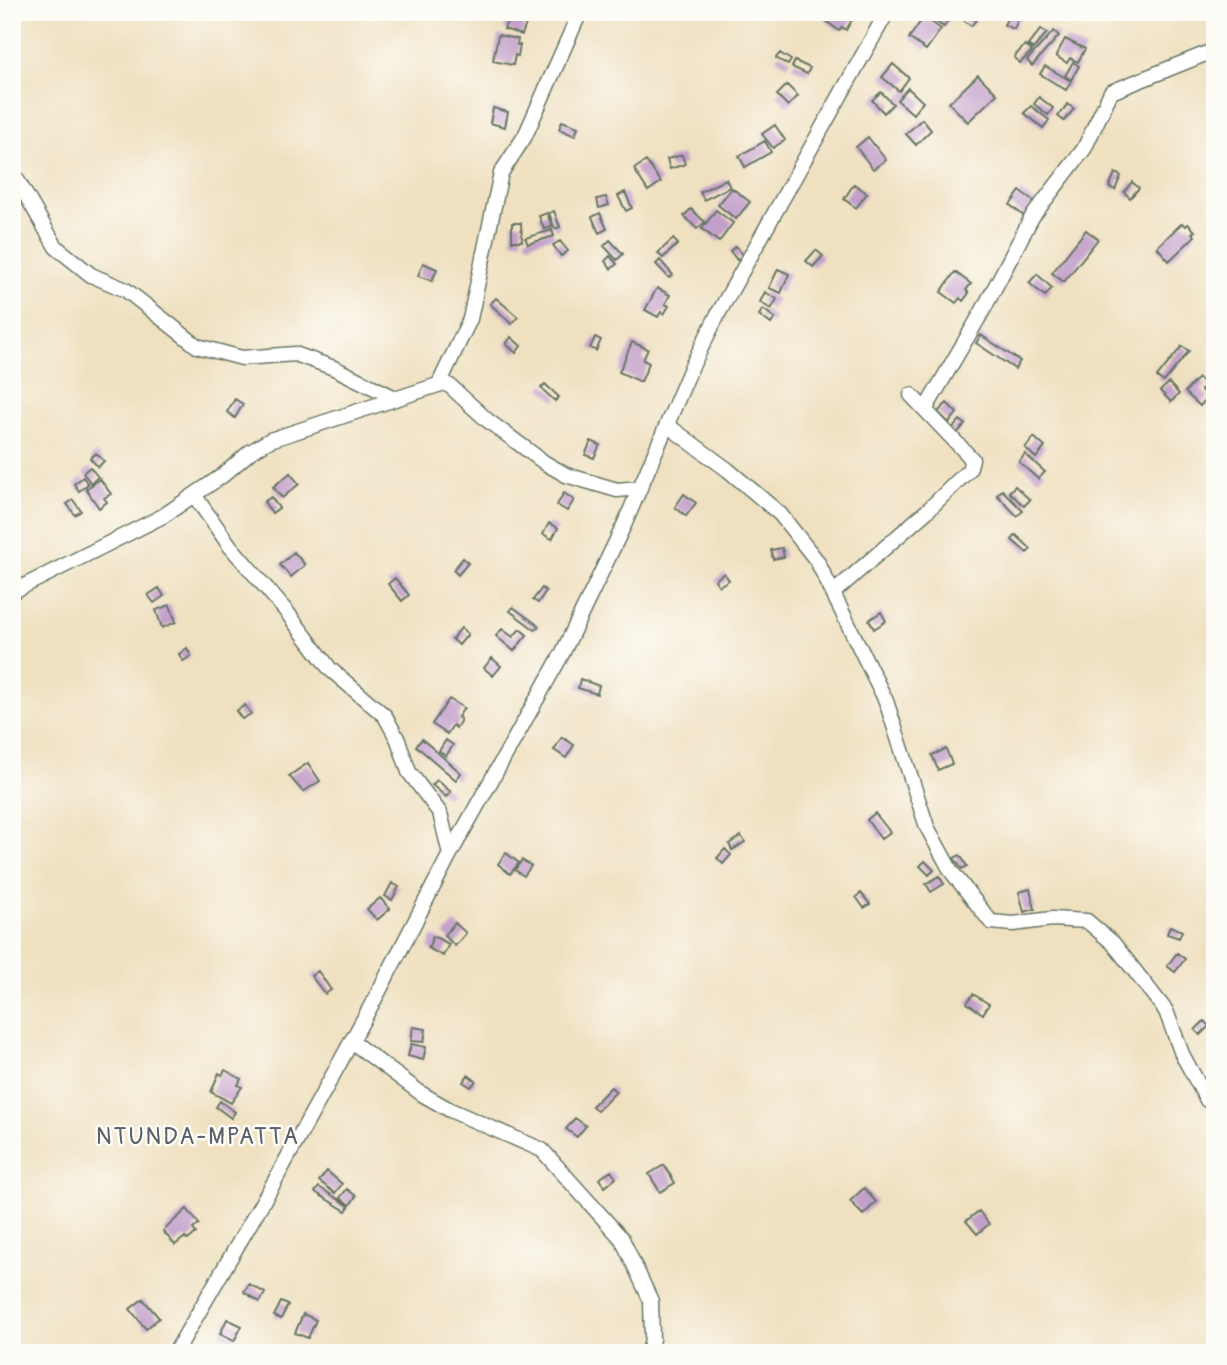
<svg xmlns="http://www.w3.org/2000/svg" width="1227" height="1365" font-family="Pangolin,sans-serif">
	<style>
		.building { fill: #c39fcb }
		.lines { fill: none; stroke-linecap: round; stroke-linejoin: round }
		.minor-casing { stroke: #687665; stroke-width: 17 }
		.minor { stroke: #fff; stroke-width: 14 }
		.labels { text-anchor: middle; stroke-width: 5; stroke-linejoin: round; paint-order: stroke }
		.quarter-label { font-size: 23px; letter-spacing: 2px; fill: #585f69; stroke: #fdfcf7 }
	</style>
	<rect width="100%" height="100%" fill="#fdfcf7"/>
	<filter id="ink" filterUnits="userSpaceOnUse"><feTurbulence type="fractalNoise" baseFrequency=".0143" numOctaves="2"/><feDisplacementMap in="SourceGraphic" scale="14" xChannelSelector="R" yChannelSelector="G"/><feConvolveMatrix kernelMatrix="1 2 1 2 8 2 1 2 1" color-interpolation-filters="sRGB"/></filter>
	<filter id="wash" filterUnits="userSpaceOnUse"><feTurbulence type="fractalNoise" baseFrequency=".00686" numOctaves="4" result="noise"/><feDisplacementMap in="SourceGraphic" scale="28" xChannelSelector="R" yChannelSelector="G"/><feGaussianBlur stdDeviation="1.57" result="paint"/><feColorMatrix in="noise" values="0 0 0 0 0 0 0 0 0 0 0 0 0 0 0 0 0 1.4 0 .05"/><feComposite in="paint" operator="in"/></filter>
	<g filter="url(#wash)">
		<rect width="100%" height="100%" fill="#efe0c0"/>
		<g id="blocks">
			<path class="building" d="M510,12h20l-8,23 -18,-6z
				M831,12h21l-3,6 3,2 -6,10 -4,-3 -3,4 -14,-11z
				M934,12h19l-9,15 -14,-9z
				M953,12h15l9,7 -6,7z
				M1010,12h12l-8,17 -10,-4z
				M924,17l17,12 -15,21 -17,-12z
				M1041,29l6,4 -14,16 -5,-4z
				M1054,31l5,5 -27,30 -5,-6z
				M498,35l20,4 -1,6h3l-2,11 -3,-1 -2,10 -20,-4z
				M1065,39l20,10 -7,13 -8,-4 -3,5 -11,-7z
				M1025,45l7,6 -12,12 -6,-6z
				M780,53l11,7 -3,5 -12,-7z
				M795,61l15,7 -3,6 -15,-7z
				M1073,62l6,4 -8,14 -6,-4z
				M893,64l16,14 -10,13 -17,-14z
				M1045,66l26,15 -5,9 -26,-16z
				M978,75l19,19 -29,28 -19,-19z
				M787,85l11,11 -10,10 -11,-11z
				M908,88l15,14 -10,12 -16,-14z
				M881,92l12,12 -9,9 -12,-13z
				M1039,97l14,11 -5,7 -14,-11z
				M1068,104l6,5 -10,12 -6,-5z
				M1031,106l18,14 -6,8 -19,-15z
				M493,108l15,4 -3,15 -15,-4z
				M922,119l9,11 -15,15 -10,-11z
				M562,121l16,6 -3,9 -16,-7z
				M775,125l10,15 -12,8 -11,-14z
				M868,137l18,23 -13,9 -17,-22z
				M765,141l6,11 -26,15 -6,-11z
				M682,155l3,9 -15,5 -3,-10z
				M646,161l15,21 -13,9 -14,-22z
				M1115,173l6,3 -6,14 -6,-3z
				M726,179l4,8 -26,13 -4,-8z
				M1132,182l7,6 -9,10 -6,-6z
				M854,184l13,9 -11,15 -12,-9z
				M732,188l18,14 -14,17 -18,-14z
				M1020,191l15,11 -11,14 -14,-11z
				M625,192l7,16 -6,3 -8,-15z
				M606,197l3,8 -10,3 -2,-9z
				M691,209l14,13 -8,7 -13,-13z
				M716,210l17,13 -14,19 -17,-13z
				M554,211l6,16 -5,2 -6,-16z
				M547,213l5,14 -8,2 -5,-13z
				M600,213l7,16 -8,4 -7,-16z
				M512,223h9l1,18h-10z
				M1182,223l4,3 2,-2 7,7 -3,2 3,3 -26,25 -12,-14z
				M552,230l2,6 -26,8 -3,-6z
				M1086,230l12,9 -34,43 -12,-9z
				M673,239l5,5 -15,14 -5,-5z
				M610,240l13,14 -6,6 -13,-14z
				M560,241l8,10 -7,5 -8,-11z
				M736,246l7,9 -6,5 -7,-9z
				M816,250l7,6 -10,11 -7,-6z
				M610,256l7,8 -6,5 -6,-8z
				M660,260l13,15 -4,3 -13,-14z
				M423,263l14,6 -5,12 -14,-5z
				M778,269l11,5 -8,19 -12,-5z
				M955,272l16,12 -5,6 3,3 -6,8 -3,-3 -4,5 -15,-11z
				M1037,274l15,14 -7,8 -16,-13z
				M657,288l13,7 -5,9 4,2 -5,8 -3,-2 -3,5 -13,-7z
				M765,292l12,7 -6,10 -11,-7z
				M496,298l22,19 -6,7 -22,-20z
				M763,309l12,9 -4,6 -12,-9z
				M981,335l39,26 -5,8 -39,-26z
				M511,337l10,9 -5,7 -10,-9z
				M595,337l6,3 -5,11 -6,-3z
				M632,342l16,7 -5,11 6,3 -8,19 -22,-10z
				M1182,346l7,5 -25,31 -7,-5z
				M1198,378l8,7 -5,5 7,7 -8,9 -15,-14z
				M1169,383l10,11 -8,8 -11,-11z
				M545,384l14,13 -4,4 -14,-13z
				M235,399l8,5 -8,14 -8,-6z
				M947,403l10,10 -8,10 -11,-11z
				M960,420l5,4 -9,11 -6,-4z
				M1034,437l11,10 -9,11 -11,-10z
				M591,441l9,4 -6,13 -9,-3z
				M96,453l8,8 -6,6 -8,-9z
				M1025,454l20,18 -7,7 -19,-17z
				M90,467l8,10 -7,6 -8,-10z
				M290,473l9,11 -17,14 -9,-11z
				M83,477l5,7 -9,7 -5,-7z
				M100,479l11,15 -7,4 3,4 -8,6 -13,-19z
				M1015,486l15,14 -6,6 -15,-14z
				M1002,490l21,21 -6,5 -20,-21z
				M564,493l10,7 -7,11 -10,-6z
				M684,494l12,9 -10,13 -11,-9z
				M271,497l8,11 -7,5 -8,-11z
				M73,500l8,11 -6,4 -8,-11z
				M549,523l9,5 -6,11 -9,-5z
				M1016,535l15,14 -4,4 -15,-13z
				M782,548l2,9 -11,2 -2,-9z
				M294,552l11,13 -14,12 -11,-12z
				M463,558l5,5 -10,12 -5,-5z
				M724,573l5,7 -10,6 -4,-6z
				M395,578l14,17 -7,6 -14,-17z
				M159,588l5,8 -10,7 -6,-8z
				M542,588l4,3 -8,12 -5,-3z
				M170,605l6,17 -14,6 -6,-18z
				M513,607l26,19 -4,4 -25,-19z
				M881,612l5,9 -12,8 -5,-9z
				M461,628l7,6 -9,11 -7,-6z
				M502,629l11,8 7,-8 7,6 -13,16 -18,-15z
				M187,648l4,8 -8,5 -4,-7z
				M492,658l9,8 -8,10 -9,-8z
				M580,679l19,7 -2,8 -19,-6z
				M449,699l15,9 -6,9 3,3 -5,8 -3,-3 -6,9 -15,-10z
				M245,705l6,9 -9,5 -6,-8z
				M562,737l12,8 -8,13 -12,-8z
				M422,739l39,34 -5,7 -40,-34z
				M446,740l7,5 -7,11 -7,-5z
				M946,749l6,15 -14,6 -6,-15z
				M308,763l12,18 -17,11 -14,-16z
				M437,780l14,12 -5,5 -14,-12z
				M875,813l15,19 -9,7 -14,-19z
				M741,836l4,6 -13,8 -3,-6z
				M725,849l6,6 -8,9 -6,-6z
				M506,853l13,10 -9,11 -12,-10z
				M960,855l7,11 -5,3 -8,-11z
				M522,860l9,6 -7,10 -9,-6z
				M925,861l9,9 -5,5 -9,-9z
				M939,876l5,8 -13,8 -5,-8z
				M392,883l7,4 -7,13 -7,-4z
				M1030,889l5,20 -11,3 -5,-20z
				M861,893l9,11 -6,4 -8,-11z
				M380,898l10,11 -13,11 -10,-11z
				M455,923l11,10 -11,13 -11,-11z
				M1170,926l12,5 -3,7 -12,-4z
				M433,936l16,8 -6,12 -15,-8z
				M1177,953l8,6 -10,13 -8,-6z
				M318,971l13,19 -6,4 -14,-18z
				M973,994l16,10 -6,10 -16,-11z
				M1204,1021l5,5 -9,9 -5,-5z
				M413,1027l13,2 -2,13 -13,-1z
				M411,1044l15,3 -3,13 -15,-4z
				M225,1070l16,9 -3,6 4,2 -11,16 -20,-11 8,-19 3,2z
				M468,1075l8,6 -5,6 -8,-5z
				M611,1087l5,5 -19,19 -5,-5z
				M220,1101l15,11 -4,6 -15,-11z
				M575,1118l11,8 -9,11 -11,-8z
				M664,1165l11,18 -15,9 -11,-18z
				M327,1171l15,13 -7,9 -16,-12z
				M611,1171l5,7 -11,9 -6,-8z
				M319,1187l30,19 -3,5 -31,-19z
				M864,1188l12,14 -13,13 -13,-14z
				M347,1189l9,7 -6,9 -10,-7z
				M187,1209l12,15 -6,5 3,4 -8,7 -3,-3 -10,8 -12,-14z
				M979,1211l10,13 -12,10 -11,-13z
				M249,1284l16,9 -5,9 -16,-10z
				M143,1299l16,19 -13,11 -16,-20z
				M281,1302l7,3 -7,14 -7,-3z
				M303,1314l13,6 -8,18 -13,-5z
				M227,1319l15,7 -8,15 -14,-7z"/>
		</g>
	</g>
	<g filter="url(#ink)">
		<use href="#blocks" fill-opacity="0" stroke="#687665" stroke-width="2"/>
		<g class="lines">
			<g class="minor-casing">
				<path id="minor" d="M12,171l44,76 35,28 35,15 71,56 45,12 53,-4 39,14 61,30
					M439,384l31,-65 31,-146 24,-37 55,-124
					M926,408l56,-96 50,-95 52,-68 27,-57 104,-42
					M667,425l61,45 52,44 37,47 69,140 41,126 24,44 40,51 22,2 39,-5 35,2 26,22 53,68 16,43 25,46 8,5
					M194,495l36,51 56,65 44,58 55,47 13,24 11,32 31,41 10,41
					M12,592l151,-76 59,-40 28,-24 20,-12 174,-57 6,3 37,34 58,43 21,12 51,15 23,-2
					M833,593l94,-82 42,-41 3,-11 -61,-64
					M351,1041l71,53 28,16 92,40 80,89 29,62 1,38 -3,14
					M175,1353l98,-169 105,-191 72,-139 112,-200 63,-131 66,-155 27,-54 169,-302"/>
			</g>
			<use href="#minor" class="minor"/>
		</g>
	</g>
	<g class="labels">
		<g class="quarter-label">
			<text x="198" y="1144">NTUNDA-MPATTA</text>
		</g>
	</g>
	<rect width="1227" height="1365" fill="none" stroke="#fdfcf7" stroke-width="42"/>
</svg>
